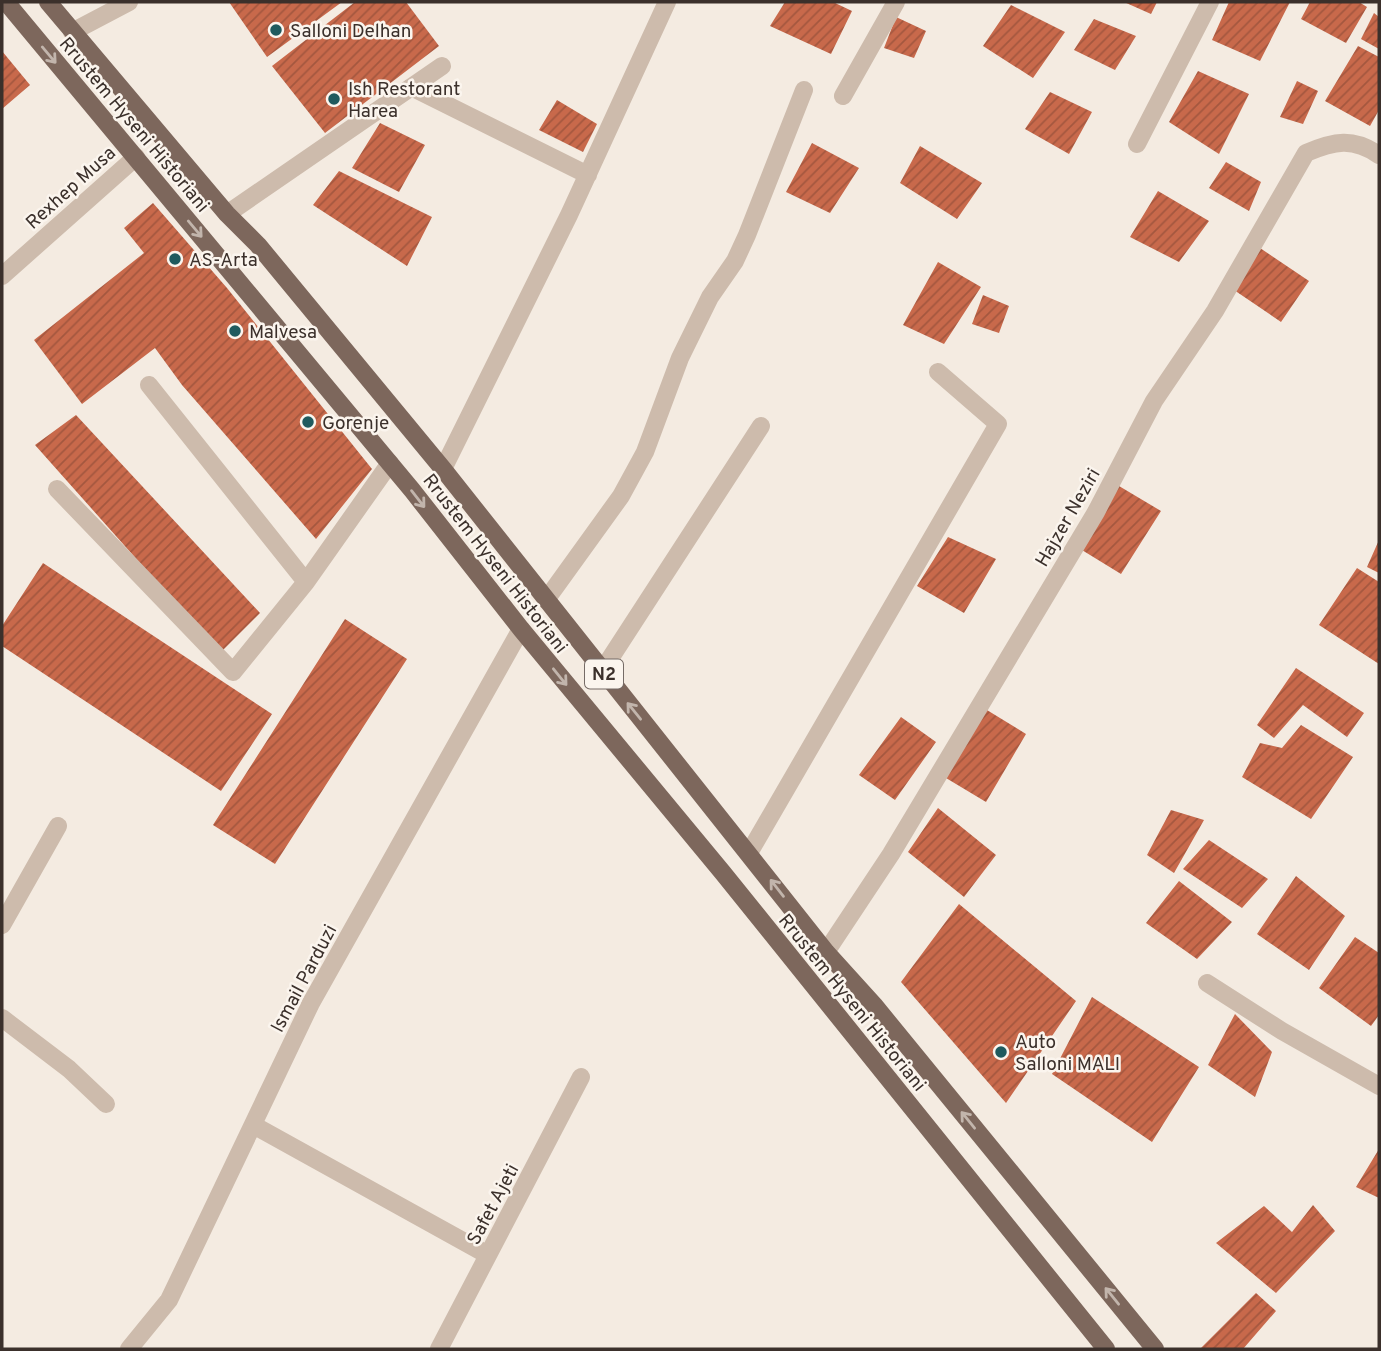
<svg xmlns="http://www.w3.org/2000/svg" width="1381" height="1351" font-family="Overpass,sans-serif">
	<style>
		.building { fill: url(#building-hatch) }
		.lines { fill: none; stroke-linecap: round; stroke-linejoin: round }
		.minor { stroke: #cdbbac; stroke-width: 18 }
		.major { stroke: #7d675c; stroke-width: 18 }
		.oneway { stroke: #c2b5ac }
		.poi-dot { fill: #1f5a5e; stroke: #fbf5ee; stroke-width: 2.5 }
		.labels { text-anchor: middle; stroke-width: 5; stroke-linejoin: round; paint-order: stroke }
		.shield { fill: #fbf5ee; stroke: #756b66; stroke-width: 2 }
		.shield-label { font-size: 18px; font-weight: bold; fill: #3b302b }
		.poi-label { font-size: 19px; fill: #3b302b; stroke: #fbf5ee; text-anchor: start }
		.street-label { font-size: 19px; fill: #3b302b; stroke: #fbf5ee }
	</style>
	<defs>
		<pattern id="building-hatch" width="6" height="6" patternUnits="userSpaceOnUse" patternTransform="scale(1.75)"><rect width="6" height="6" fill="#c8694b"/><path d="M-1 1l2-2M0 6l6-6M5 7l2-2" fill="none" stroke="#a4573f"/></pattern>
	</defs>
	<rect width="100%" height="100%" fill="#f4ebe1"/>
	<path class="building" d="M229,2h113l-75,55z
		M355,2h51l33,44 -114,87 -53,-67z
		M785,2h48l19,9 -21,43 -61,-28z
		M1124,2h33l-6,12z
		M1229,2h61l-30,59 -48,-21z
		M1310,2h49l8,5 -21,36 -45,-24z
		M1011,5l54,27 -32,46 -50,-32z
		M1374,13l5,4v32l-18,-10z
		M896,17l30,14 -12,27 -30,-10z
		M1094,19l42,17 -21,34 -41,-20z
		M1358,46l21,11v53l-9,16 -45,-25z
		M2,51l28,34 -28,24z
		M1198,71l51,23 -30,60 -50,-32z
		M1297,81l21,10 -15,33 -23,-7z
		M1050,92l42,20 -23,42 -44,-25z
		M557,100l40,24 -14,28 -44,-22z
		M380,123l45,22 -26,47 -47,-24z
		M812,143l47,25 -29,45 -44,-21z
		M920,146l62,37 -25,36 -57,-36z
		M1226,162l35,20 -12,29 -40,-23z
		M339,171l93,46 -25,49 -94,-61z
		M1158,191l51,30 -30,41 -49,-25z
		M153,203l74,85 145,181 -56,70 -134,-154 -27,-37 -73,56 -48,-64 110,-87 -20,-25z
		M1260,248l49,33 -28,41 -47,-32z
		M938,262l43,25 -37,57 -41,-19z
		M983,295l26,11 -10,27 -27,-9z
		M76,415l184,198 -40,40 -185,-208z
		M1119,486l42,25 -40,63 -44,-27z
		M948,537l48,22 -32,54 -47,-27z
		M1379,540v33l-12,-6z
		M43,563l229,151 -51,77 -219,-145v-20z
		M1357,568l22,14v82l-60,-39z
		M345,619l62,40 -132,205 -62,-39z
		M1296,668l68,45 -17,24 -44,-32 -29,33 -17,-13z
		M982,707l44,27 -40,68 -45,-27z
		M901,717l35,25 -41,58 -36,-25z
		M1301,725l52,32 -42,62 -69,-42 18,-34 22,5z
		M938,808l58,47 -32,42 -56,-45z
		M1171,810l33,10 -30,53 -27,-18z
		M1209,840l59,39 -26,29 -59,-39z
		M1296,876l49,40 -36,54 -52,-36z
		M1179,881l53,41 -35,37 -51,-36z
		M959,904l117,97 -70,102 -105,-121z
		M1355,937l24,16v62l-8,11 -52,-38z
		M1092,997l107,70 -47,75 -100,-68z
		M1235,1014l37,38 -17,45 -47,-32z
		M1379,1149v49l-23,-11z
		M1313,1205l22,26 -59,62 -60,-50 48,-37 28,26z
		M1256,1293l20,18 -33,38h-43z"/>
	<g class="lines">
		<path class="minor" d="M72,32l57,-30
			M411,87l177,88
			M843,96l53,-94
			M1137,144l73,-142
			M227,214l215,-148
			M2,276l134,-119
			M149,385l157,197 84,-119
			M443,469l126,-254 98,-213
			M57,489l176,183 73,-90
			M546,600l75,-104 24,-44 35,-94 30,-61 25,-36 12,-26 57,-145
			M602,671l159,-245
			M749,853l249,-429 -60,-52
			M2,925l56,-99
			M826,952l65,-98 205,-342 58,-111 61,-90 91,-158c28,-12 47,-16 73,2
			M1207,983l75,48 97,55
			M2,1018l67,51 37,35
			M253,1125l235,130
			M129,1349l40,-49 142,-297 210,-374
			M439,1349l142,-272"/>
		<path class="major" d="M6,2l406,488 109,139 202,244 383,476
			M48,2l179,212 31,31 185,224 383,483 48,53 281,344"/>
	</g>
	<defs><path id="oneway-shaft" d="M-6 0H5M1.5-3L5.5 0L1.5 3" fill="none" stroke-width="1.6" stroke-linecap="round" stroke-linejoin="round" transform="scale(1.75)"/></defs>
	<g class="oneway">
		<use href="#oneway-shaft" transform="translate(49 55) rotate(50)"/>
		<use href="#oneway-shaft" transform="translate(195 229) rotate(50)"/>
		<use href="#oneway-shaft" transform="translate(418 499) rotate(52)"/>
		<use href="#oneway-shaft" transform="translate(560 677) rotate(51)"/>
		<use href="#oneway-shaft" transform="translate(634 711) rotate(-129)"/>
		<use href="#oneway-shaft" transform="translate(777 888) rotate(-128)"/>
		<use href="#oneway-shaft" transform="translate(968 1120) rotate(-129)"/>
		<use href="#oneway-shaft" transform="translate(1112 1296) rotate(-129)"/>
	</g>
	<g class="poi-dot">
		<circle cx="276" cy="30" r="7"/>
		<circle cx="334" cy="99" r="7"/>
		<circle cx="175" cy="259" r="7"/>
		<circle cx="235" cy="331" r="7"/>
		<circle cx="308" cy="422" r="7"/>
		<circle cx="1001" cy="1052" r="7"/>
	</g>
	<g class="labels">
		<rect class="shield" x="585" y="659.5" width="38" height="29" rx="5"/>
		<g class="shield-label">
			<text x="604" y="680">N2</text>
		</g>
		<g class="poi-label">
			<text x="290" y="37">Salloni Delhan</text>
			<text x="348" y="95">Ish Restorant<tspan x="348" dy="22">Harea</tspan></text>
			<text x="189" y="266">AS-Arta</text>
			<text x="249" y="338">Malvesa</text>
			<text x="322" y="429">Gorenje</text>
			<text x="1015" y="1048">Auto<tspan x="1015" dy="22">Salloni MALI</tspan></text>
		</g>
		<g class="street-label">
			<text transform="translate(135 124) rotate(50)" y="7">Rrustem Hyseni Historiani</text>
			<text transform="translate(70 187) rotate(-42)" y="7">Rexhep Musa</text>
			<text transform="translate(1067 517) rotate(-60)" y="7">Hajzer Neziri</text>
			<text transform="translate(496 563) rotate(52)" y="7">Rrustem Hyseni Historiani</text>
			<text transform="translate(303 978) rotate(-62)" y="7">Ismail Parduzi</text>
			<text transform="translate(853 1002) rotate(51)" y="7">Rrustem Hyseni Historiani</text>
			<text transform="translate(492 1204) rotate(-62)" y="7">Safet Ajeti</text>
		</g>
	</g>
	<rect width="1381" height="1351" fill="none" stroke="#3b302b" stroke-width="7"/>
</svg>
